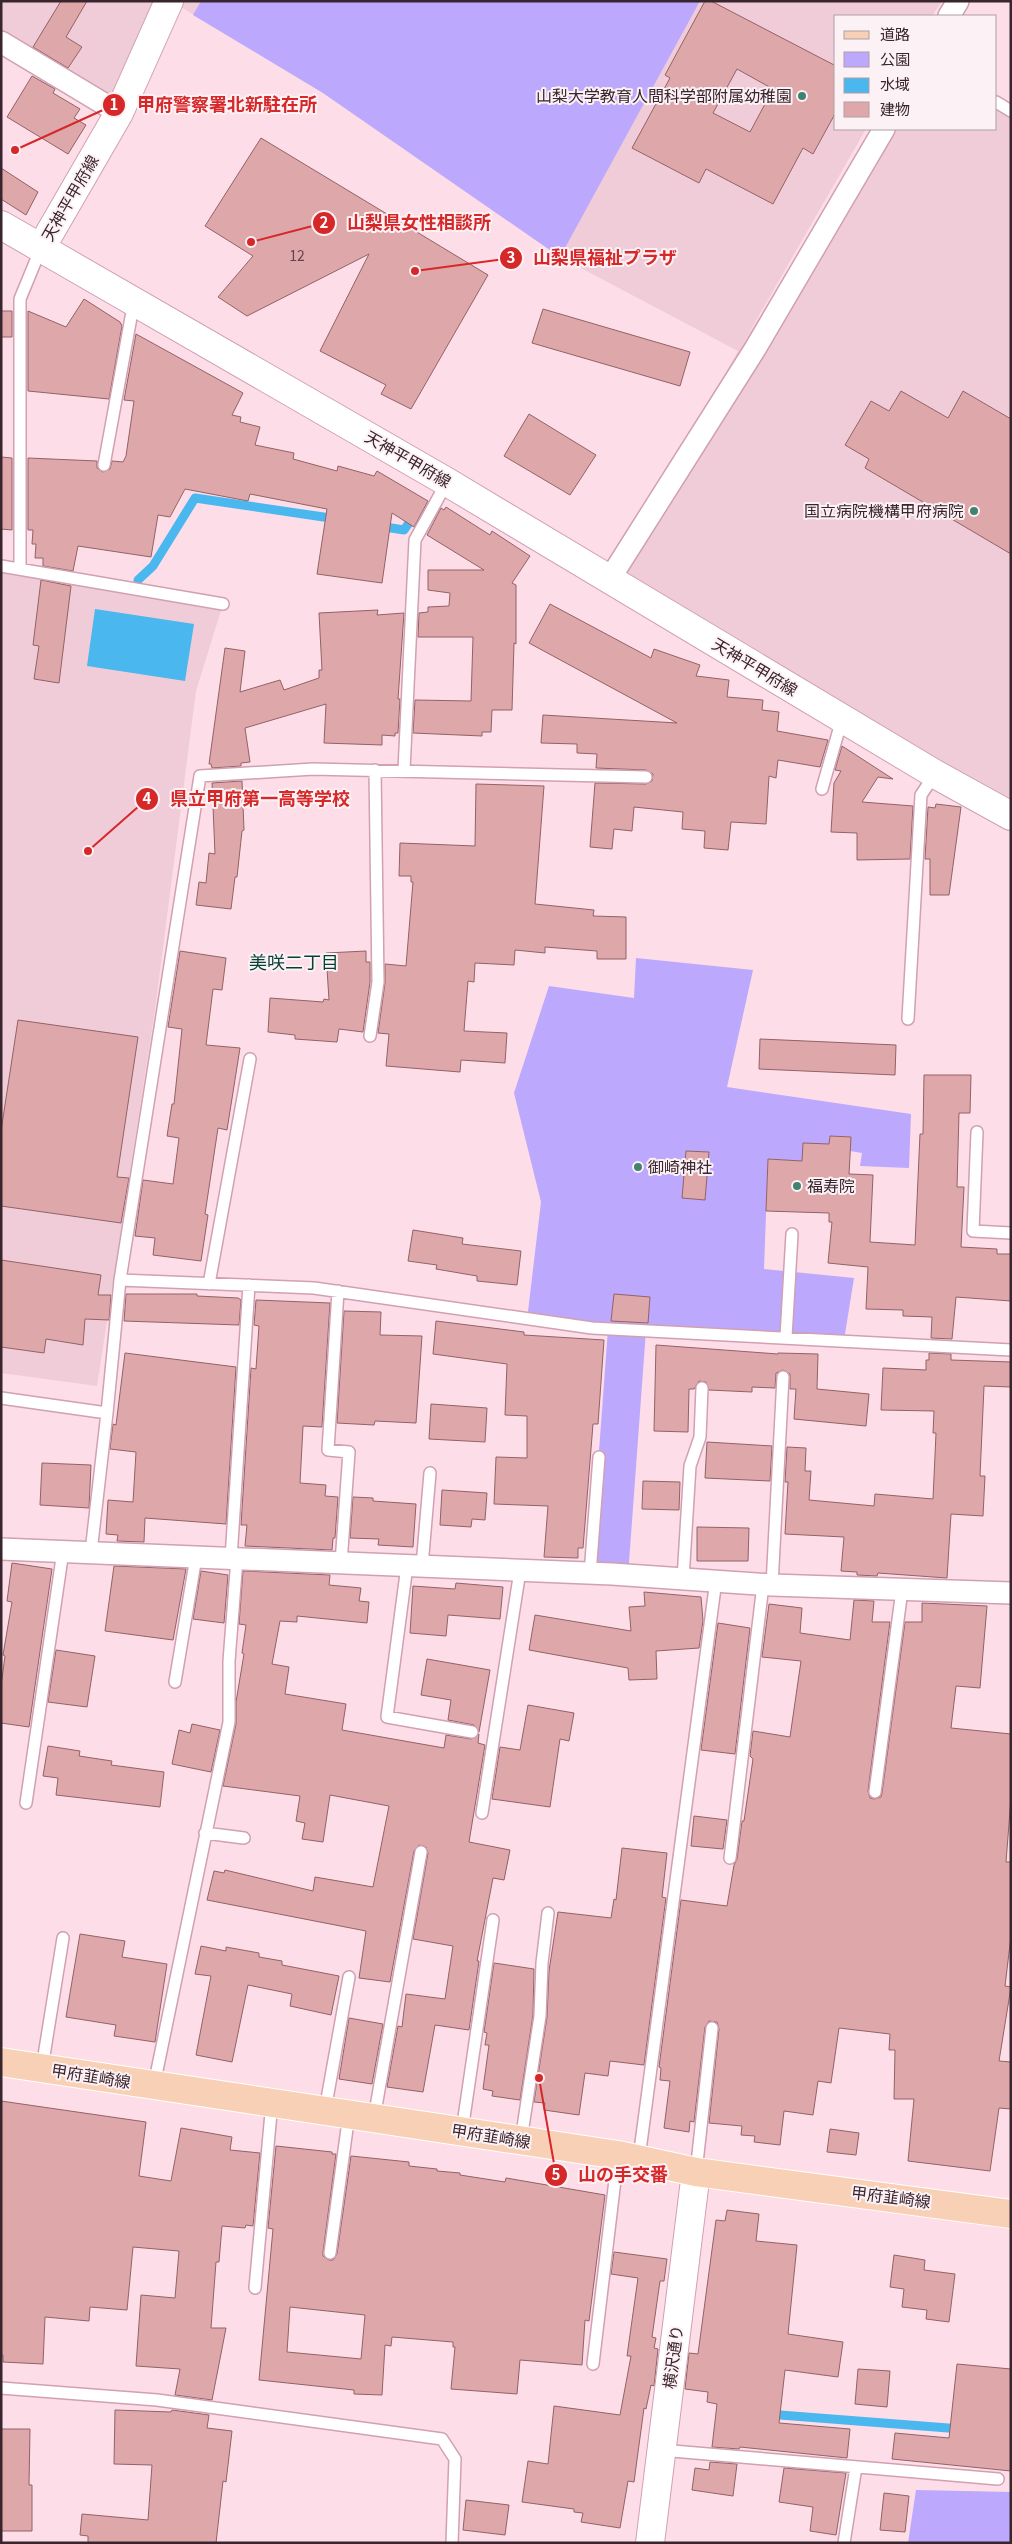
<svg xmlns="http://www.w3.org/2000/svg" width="1012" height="2544" font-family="Georgia,'Noto Sans JP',serif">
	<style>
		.built { fill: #f0ccd9 }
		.green { fill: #bca8fd }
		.water { fill: #4ab7ee }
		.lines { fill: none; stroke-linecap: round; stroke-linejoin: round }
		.stream { stroke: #4ab7ee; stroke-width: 9 }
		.building { fill: #dea8ab; stroke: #926265; fill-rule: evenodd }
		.service-casing { stroke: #d1a0b2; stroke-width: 14 }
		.minor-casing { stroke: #d1a0b2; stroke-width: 24 }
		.tertiary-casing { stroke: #d1a0b2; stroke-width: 30 }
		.secondary-casing { stroke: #d1a0b2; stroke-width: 30 }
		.primary-casing { stroke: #fff; stroke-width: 30 }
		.service { stroke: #fff; stroke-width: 11 }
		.minor { stroke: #fff; stroke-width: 21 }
		.tertiary { stroke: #fff; stroke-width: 28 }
		.secondary { stroke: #fff; stroke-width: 28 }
		.primary { stroke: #f8d0b5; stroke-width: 28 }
		.poi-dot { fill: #418271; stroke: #fcf1f5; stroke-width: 2 }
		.labels { text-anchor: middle; stroke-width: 4; stroke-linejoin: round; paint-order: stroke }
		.number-label { font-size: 14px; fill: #62464c }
		.poi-label { font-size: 16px; fill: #39252d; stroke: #fcf1f5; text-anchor: end }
		.street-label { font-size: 16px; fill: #39252d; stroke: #fcf1f5 }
		.neighbourhood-label { font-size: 18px; fill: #043f33; stroke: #fcf1f5 }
		.leader { fill: none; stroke: #d62828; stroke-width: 2 }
		.callout-dot { fill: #d62828; stroke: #fcf1f5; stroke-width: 2 }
		.mark-label { font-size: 15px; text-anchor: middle; font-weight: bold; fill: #fff }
		.callout-label { font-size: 18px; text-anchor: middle; font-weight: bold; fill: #d62828; stroke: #fcf1f5; stroke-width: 4; stroke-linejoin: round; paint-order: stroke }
	</style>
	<rect width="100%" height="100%" fill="#fddde8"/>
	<path class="built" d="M1,1h941l-10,15h-96v113h30l-120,209 134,-209h116v-27l15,9v705l-402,-236 129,-229 -178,-94 -237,-164 -147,-89 -57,109 -118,-71z
		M1,566l222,38 -27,87 -41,319 -58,376 -96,-13z"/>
	<path class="green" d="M201,1h499l-140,256 -237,-164 -130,-78z
		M636,958l117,12 -26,117 184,27 -2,54 -49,-2 2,-13 -12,-2 1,-14 -21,-1 -1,8 -25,-1 -2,18 -34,-2 -4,110 90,9 -10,62 -198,-10 -18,246 -38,-2 18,-245 -81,-9 14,-118 -27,-109 35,-107 85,12z
		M916,2490l95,2v51h-103z"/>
	<path class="water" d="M95,609l99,15 -9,57 -98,-15z"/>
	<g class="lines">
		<path class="stream" d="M379,526l25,4 9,-13
			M138,580l15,-14 42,-68 142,21
			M780,2415l181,14"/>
	</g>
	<path class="building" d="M61,1h26l-21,36 16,10 -14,21 -35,-21z
		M705,1h6l125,65v46l-23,42 -10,-6 -30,56 -67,-35 -7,14 -67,-35 38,-70 -5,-3zM737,69l36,20 -23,43 -37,-19z
		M32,76l23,13 -2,4 27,16 -6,9 12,7 -18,29 -61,-37z
		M261,138l227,137 -77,134 -30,-15 5,-9 -66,-34 49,-97 -122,62 -29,-19 35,-41 -48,-30z
		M1,168l37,24 -12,23 -25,-16z
		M84,299l36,23 2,4 -13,73 -81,-8v-80l38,16z
		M543,309l147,43 -10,34 -148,-43z
		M1,311h11v26h-11z
		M136,334l107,59 -11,22 9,2 -1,5 20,5 -5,18 39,8 -1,6 44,12 1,-5 36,10 3,-5 51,30 -14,26 -22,-14 -10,70 -65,-9 10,-65 -77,-15 -2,7 -63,-12 -15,28 -12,-2 -7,42 -73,-11 -5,25 -30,-5v-8h-8l1,-14h-4l1,-14h-5v-72l69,3v7l6,4 7,-3 2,-8 11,1 3,-6 8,-55 -10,-1z
		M901,391l47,27 15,-27 48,28v135l-146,-86 4,-9 -24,-14 26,-44 18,10z
		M529,414l67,41 -26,40 -66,-39z
		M1,457l11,1v72l-11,-1z
		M446,507l44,28 2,-4 38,25 -18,27 4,2v59l-2,-1 -2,67h-20l-1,22h-9v4l-69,-3 2,-33 56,1 2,-64h-55l1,-24 9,-1v-5l21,-1 1,-13 -22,-3v-20h56l-57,-35 14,-27 3,2z
		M41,580l30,6 -12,97 -25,-4 5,-33 -6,-1z
		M550,604l101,54 3,-9 46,16 -4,11 33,4 -2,17 36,3 -1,10 17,2 -2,19 51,9 -8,27 -42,-7 -2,18 -7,-2 -3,48 -35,-2 -3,28 -24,-2 1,-17 -23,-2 1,-17 -49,-5 -2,24 -18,-2 -2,20 -22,-2 5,-64 51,1 6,-3 1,-7 -7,-4 -50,-2 1,-14 -20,-1v-9l-36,-1 2,-28 134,8 -148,-80z
		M378,610l-1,5 27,-2 -6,86h2l-2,34h-3v3l-13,-1v10l-58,-2 2,-39 -81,24 5,34 -9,1v3l-29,2 -1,-4h-2l16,-116 20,3 -5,41 40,-12 4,10 35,-12v-8h3l-3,-57z
		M842,746l51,33 -15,-2 -16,25 51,4 -3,53 -53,1v-27l-26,-1 3,-49 7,-12 -6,-1z
		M242,781l2,49 -2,1 -5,46h-2l-4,32 -35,-4 3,-23 7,1 3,-30 6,1 -3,-71z
		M476,784l68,2 -9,118 59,6 -1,6 33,1v42h-29v-8l-52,-4v6l-30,-3 -1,15 -39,-2 -1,19 -6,-1 -4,50 43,2 -2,30 -44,-3 -1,12 -74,-6 3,-32 -11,-1 7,-50v-19l21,2 7,-84h-2v-6h-12l1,-33 75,3z
		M936,804l25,3 -12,88h-19v-36h-5l3,-52 7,1z
		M180,951l46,7 -4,32 -9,-1 -7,56 34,3 -13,82 -9,-2 -13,86 3,1 -7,46 -48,-6 2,-17 -20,-2 8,-56 30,4 6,-46 -12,-2 5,-32h2l8,-75 -14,-2z
		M366,951v11h4v20l-7,50 -24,-3 -2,13 -42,-3v-4l-27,-3 2,-34 53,4 1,-3 5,1 -3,-47z
		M18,1020l120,17 -21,140 12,1 -8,45 -120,-17v-75z
		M760,1039l136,6 -1,30 -136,-6z
		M924,1075h47l-1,38h-11l-2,74h7l-3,60 36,2v5h14v47l-55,-4 -4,42 -21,-1 1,-21 -29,-1v-6l-37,-1 2,-42 -40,-4 4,-41h-3v-9l-63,-2 2,-52 34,2 1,-18 26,1 1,-8 21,1 -2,37 24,1 -3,67 45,3 5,-111h3z
		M686,1151l23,1 -4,48 -23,-2z
		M413,1230l50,8 -1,6 59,7 -4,34 -40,-4v-5l-41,-7 1,-4 -29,-4z
		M1,1260l100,15 -3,20h13l-2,25 -24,-1 -2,26 -37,-6 -2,14 -43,-6z
		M126,1294h71v2l41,2 3,2 -2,25 -115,-4z
		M614,1294l36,3 -2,26 -37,-2z
		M256,1300l74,3 -8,124 -19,-1 -3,57 26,2 -1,11 13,1 -3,41h-2l-1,12 -87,-4 2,-21h-6l10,-157 5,1 3,-43 -5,-1z
		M344,1311l37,1 -1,23 42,1 -6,87 -41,-2 -1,4 -37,-2z
		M436,1321l88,11v3l80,5 -6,84h-5l-10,124h-5v10l-34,-1 4,-51 -54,-2 2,-47 31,1v-42l-22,-1 2,-51 -74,-10z
		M656,1345l122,9v-1l40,1 -1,35 52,5 -3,32 -72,-7 2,-30h-6v-15l-7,-4 -7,3 -1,15 -23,-1v5l-43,-2 -3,-8 -7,-1 -5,8h-5l-1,43 -34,-1z
		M125,1353l111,14 -10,157 -81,-6 -1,24 -27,-1 1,-6 -12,-1 2,-34 25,2 3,-50 -26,-3 3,-25 3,1z
		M929,1353l22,1v6l60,2v25l-27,-1 -4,90h5l-2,40 -32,-2 -4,64 -69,-5 -1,3 -20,-1v-3l-16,-1 3,-34 -59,-3 3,-52h-3l2,-35 19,1 -1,23h6l-2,29 65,6 1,-12 58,5 3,-66h-3l1,-22 -53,-1 2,-42 43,2v-10h3z
		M431,1404l56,4 -2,34 -56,-3z
		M707,1442l65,4 -2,35 -65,-3z
		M42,1463l49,2 -2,43 -49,-3z
		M643,1481l37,1 -1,28 -37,-1z
		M442,1490l45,3 -2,27 -13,-1 -1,8 -31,-2z
		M353,1497l20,1v3l43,3 -3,43 -35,-2 1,-6 -29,-1z
		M697,1527l52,1 -1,33h-51z
		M12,1563l40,6 -23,158 -28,-4v-37l4,-30 -2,-1 9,-53 -5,-1z
		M114,1566l72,3 -13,71 -68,-9z
		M201,1571l27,4 -4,48 -31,-4z
		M243,1571l87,4 -1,10 32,3 -2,13 10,1 -2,21 -70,-7v6l-17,-1 -8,43 17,3 -4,27 61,10 -4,26 102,18 2,-13 25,4 8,-5 -1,9 7,2 -16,97 41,8 -6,30 -11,-2 -16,83h2l-10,69 -34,-5 -12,67 -36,-5 11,-61 4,1 4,-33 39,5 8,-53 -40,-7 15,-86 -2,-6 -7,-2 -5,6 -24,131 -31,-4 7,-47 -159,-31 7,-29 10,2 1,-3 88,21 2,-14 58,10 16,-81 -59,-11 -7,47 -21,-3 3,-16 -9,-2 4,-25 -77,-10 13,-62v-22l8,-48 -2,-1 4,-28 -7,-1z
		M456,1583l47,4 -3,32 -52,-4 -2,21 -36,-3 3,-47 42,3z
		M644,1592l57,5 2,24 -4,27 -43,3 1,28 -28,1 -1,-12 -99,-18 6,-35 96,16 -2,-24 16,-1z
		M854,1600l20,1 -2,21h18l-22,169 2,7 4,1 7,-2 1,-4 23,-171h17v-19l65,3 -7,82 -24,-2 -5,42 60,6v64l-5,64h5v74l-6,50 6,1 -12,74 12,1v47l-12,-1 -9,63 -82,-10 6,-62h-20l1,-49h-6l1,-16 -51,-6 -8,55 -13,-2 -5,34 -29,-4 -4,34 -26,-3 1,-6 -14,-1 1,-9 -33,-3 10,-94 -2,-7 -8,-1 -4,6 -11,95 -4,-1 -1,11 -25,-4 6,-47 -10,-1 1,-12 -2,-1 22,-167 46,6 7,-41 3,-6 5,-38h2l9,-62 -3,-3 3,-25 37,6 11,-76 -39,-4 7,-53 33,4 -2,25 50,7z
		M718,1623l32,5 -15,126 -34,-4z
		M56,1650l39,6 -8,51 -39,-5z
		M427,1659l63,11 -11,62 -5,-7 -26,-5 3,-20 -30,-5z
		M528,1705l46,8 -5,28 -9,-2 -10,68 -58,-8 8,-52 20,3z
		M192,1724l28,6 -9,42 -39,-8 7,-34 11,3z
		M48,1746l32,5 -1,5 33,5 -1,4 53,7 -4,35 -104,-12 2,-17 -15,-2z
		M694,1816l33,4 -4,29 -32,-3z
		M622,1848l45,5 -5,44 4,1 -22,167 -34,-4 -2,15 -23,-3 -6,42 -35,-5 1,-7 -11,-1 13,-85 2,-46 9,-59 53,6 3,-19 2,1z
		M80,1934l45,7 -3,16 45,7 -12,78 -41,-6 2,-11 -50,-8z
		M201,1946l25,5v-4l33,6v4l23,4v4l57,11 -8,39 -41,-9 2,-12 -44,-9 -16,77 -36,-7 15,-79 -16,-2z
		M494,1963l40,6 -1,46 -13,85 -28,-4 1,-5 -10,-2 6,-44h-4l2,-12 -3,-1z
		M349,2018l34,6 -11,60 -33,-5z
		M1,2101l145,21 -7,54 32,5 10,-53 51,9 -2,13 30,3 -7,73 -7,-1 -1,3 -23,-2 -3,36h-3l-5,66h15l-14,72 -37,-5 5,-26 -44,-3 5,-71 34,3 4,-47 -46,-4 -6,63 -37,-3 -1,14 -44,-4 -2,47 -40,-2v-7h-2z
		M830,2129l29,4 -3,22 -29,-3z
		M276,2146l56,6v2h4l-13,98v4l6,4h4l4,-6 14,-98 58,6v4l28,3v2l23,2v2l45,7 1,-4 99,17 -16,126 -4,-1 -3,45 -62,-5 -3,34 -66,-5 4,-42h-2v-5l-61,-5 -1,9 -6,-1 -3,50 -28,-1v-4l-95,-10 14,-151 -5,-1zM290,2307l75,8 -4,44 -74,-7z
		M727,2210l32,4 -3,27 41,4 -9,89 55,8 -5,35 -53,-7 -6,53 71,6 -3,29 -107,-11 -1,2 -27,-2 5,-43 -10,-2 1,-10 -23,-3 4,-36 9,1 18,-134 9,1z
		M614,2252l53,7 -3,22h-4l-8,56 4,1 -2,10 4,1 -4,37 -3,-1 -5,24 -2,-1 -10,74 -6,-1 -8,47 -39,-6 2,-9 -9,-1v-3l-52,-7 6,-41 20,3 6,-58 66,9 11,-59h-4l11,-78 -27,-4z
		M894,2255l31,5 -1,10 31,4 -6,48 -23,-3 1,-9 -25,-3 2,-18 -14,-2z
		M957,2364l54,5v102l-119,-12 3,-26 54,5z
		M858,2369l32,2 -3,36 -32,-3z
		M115,2410l56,2 1,-2 37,5 -2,13 25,3 -6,51 -3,-1 -7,62h-128v-7l-8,-1 2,-21 66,6 4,-55 -38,-1z
		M1,2429h29l-1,56h3v46h-31z
		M710,2462l27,2 -4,32 -41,-6 3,-22 14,2z
		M784,2468l62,5 -10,62 -26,-4 3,-24 -34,-5z
		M884,2493l25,3 -4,36 -25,-2z
		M466,2500l43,5 -4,30 -42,-5z"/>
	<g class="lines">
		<g class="service-casing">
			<path id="service" d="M996,102l15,9
				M104,465l30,-164
				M1,566l222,38
				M20,569v-270l21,-51
				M404,770l11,-230 32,-58
				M822,789l20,-70
				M908,1019l13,-224 14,-21
				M370,1036l8,-54 -3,-212
				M977,1132l-4,99 38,2
				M120,1280l194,8 278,40 419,22
				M209,1284l41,-225
				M338,1291l-10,159 21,2 -8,111
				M786,1337l6,-103
				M1,1398l106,15 13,-133 80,-504 113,-7 333,8
				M91,1552l16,-139
				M231,1558l18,-273
				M407,1566l-20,151 85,15
				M422,1566l8,-93
				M590,1574l9,-117
				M683,1579l7,-113 10,-29 2,-49
				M772,1585l11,-208
				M175,1682l21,-125
				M875,1792l27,-202
				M26,1803l37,-252
				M482,1813l38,-242
				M205,1833l39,5
				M730,1858l33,-273
				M42,2068l21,-130
				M154,2085l75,-363v-61l8,-103
				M325,2110l24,-133
				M374,2118l47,-266
				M462,2131l31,-211
				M521,2140l19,-124 2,-53 6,-50
				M639,2158l77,-578
				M696,2172l16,-144
				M330,2253l19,-139
				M255,2288l17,-186
				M593,2364l25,-209
				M1,2388l156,12 285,39 13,20 -3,84
				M661,2450l337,29
				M844,2543l12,-76"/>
		</g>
		<g class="minor-casing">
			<path id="minor" d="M949,16l9,-15
				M1,42l118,71
				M609,580l146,-231 129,-220
				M1,1549l611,25 160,11 239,8"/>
		</g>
		<g class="tertiary-casing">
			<path id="tertiary" d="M1,225l40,23
				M650,2543l46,-371"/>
		</g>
		<g class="secondary-casing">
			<path id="secondary" d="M169,1l-50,112 -78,135 406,234 488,292 76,42"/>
		</g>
		<g class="primary-casing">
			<path id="primary" d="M1,2062l617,93 78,17 315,42"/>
		</g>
		<use href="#service" class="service"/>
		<use href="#minor" class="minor"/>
		<use href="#tertiary" class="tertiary"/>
		<use href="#secondary" class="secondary"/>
		<use href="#primary" class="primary"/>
	</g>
	<g class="poi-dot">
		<circle cx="802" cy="96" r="5"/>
		<circle cx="974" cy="511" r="5"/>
		<circle cx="638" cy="1167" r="5"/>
		<circle cx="797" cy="1186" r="5"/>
	</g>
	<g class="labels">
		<g class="number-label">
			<text x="297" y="261">12</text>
		</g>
		<g class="poi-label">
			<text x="792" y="102">山梨大学教育人間科学部附属幼稚園</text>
			<text x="964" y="517">国立病院機構甲府病院</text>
			<text x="648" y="1173" text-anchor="start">御崎神社</text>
			<text x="807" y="1192" text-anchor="start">福寿院</text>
		</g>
		<g class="street-label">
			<text transform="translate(70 198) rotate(-60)" y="6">天神平甲府線</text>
			<text transform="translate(408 459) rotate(30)" y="6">天神平甲府線</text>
			<text transform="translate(755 667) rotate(31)" y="6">天神平甲府線</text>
			<text transform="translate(91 2076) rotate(9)" y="6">甲府韮崎線</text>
			<text transform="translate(491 2136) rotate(9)" y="6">甲府韮崎線</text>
			<text transform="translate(891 2197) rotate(7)" y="6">甲府韮崎線</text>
			<text transform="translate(673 2357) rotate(-83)" y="6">横沢通り</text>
		</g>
		<g class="neighbourhood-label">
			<text x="294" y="969">美咲二丁目</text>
		</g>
	</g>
	<path class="leader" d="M15 150L114 105M251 242L324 223M415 271L511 258M88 851L147 799M539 2078L556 2175"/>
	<g class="callout-dot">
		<circle cx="15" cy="150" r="5"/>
		<circle cx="251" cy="242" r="5"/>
		<circle cx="415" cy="271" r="5"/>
		<circle cx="88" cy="851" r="5"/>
		<circle cx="539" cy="2078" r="5"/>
		<circle cx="114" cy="105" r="12"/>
		<circle cx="324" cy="223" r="12"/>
		<circle cx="511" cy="258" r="12"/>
		<circle cx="147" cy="799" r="12"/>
		<circle cx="556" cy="2175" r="12"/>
	</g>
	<g class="mark-label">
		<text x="114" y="110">1</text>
		<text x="324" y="228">2</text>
		<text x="511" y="263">3</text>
		<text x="147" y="804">4</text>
		<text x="556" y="2180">5</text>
	</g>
	<g class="callout-label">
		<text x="227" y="111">甲府警察署北新駐在所</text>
		<text x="419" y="229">山梨県女性相談所</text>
		<text x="605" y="264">山梨県福祉プラザ</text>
		<text x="260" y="805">県立甲府第一高等学校</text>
		<text x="623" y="2181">山の手交番</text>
	</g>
	<rect width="1012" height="2544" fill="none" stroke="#39252d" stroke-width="5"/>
	<rect x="834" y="15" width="162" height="115" fill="#fcf1f5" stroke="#ae9fa5"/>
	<rect x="844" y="31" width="25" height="8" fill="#f8d0b5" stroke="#ae9fa5"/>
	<text x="880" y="40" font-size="15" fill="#39252d">道路</text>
	<rect x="844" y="52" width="25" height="15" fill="#bca8fd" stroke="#ae9fa5"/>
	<text x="880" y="65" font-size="15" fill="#39252d">公園</text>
	<rect x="844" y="78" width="25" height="15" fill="#4ab7ee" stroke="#ae9fa5"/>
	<text x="880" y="90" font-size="15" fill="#39252d">水域</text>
	<rect x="844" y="102" width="25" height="15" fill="#dea8ab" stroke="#ae9fa5"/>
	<text x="880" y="115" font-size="15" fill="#39252d">建物</text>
</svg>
